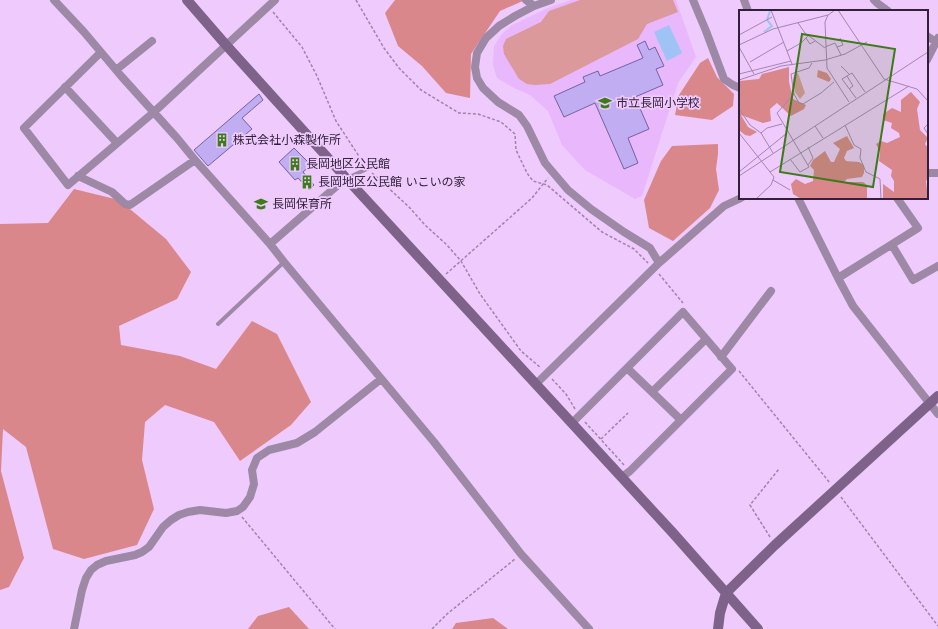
<svg xmlns="http://www.w3.org/2000/svg" width="938" height="629" font-family="Jost,'Noto Sans JP',sans-serif">
	<style>
		.built { fill: #e9b7fc }
		.green { fill: #db999c }
		.forest { fill: #da878b }
		.water { fill: #9fc3f5 }
		.building { fill: #c0adf2; stroke: #7562a1 }
		.lines { fill: none; stroke-linecap: round; stroke-linejoin: round }
		.path { stroke: #9f83aa; stroke-width: 1.5; stroke-dasharray: 3 2; stroke-linecap: butt }
		.lane { stroke: #9d89a5; stroke-width: 4 }
		.street { stroke: #9d89a5; stroke-width: 8 }
		.secondary { stroke: #7f628a; stroke-width: 10 }
		.labels { text-anchor: middle; stroke-width: 3.5; stroke-linejoin: round; paint-order: stroke }
		.poi-label { font-size: 12px; fill: #312038; stroke: #efcafd; text-anchor: start }
		.inset-river { fill: none; stroke: #9fc3f5; stroke-width: 2 }
		.inset-road { fill: none; stroke: #a386ae; stroke-width: 1 }
		.view { fill: #3d7b18; fill-opacity: 0.15; stroke: #3d7b18; stroke-width: 2 }
		.inset-edge { fill: none; stroke: #312038; stroke-width: 2 }
	</style>
	<rect width="100%" height="100%" fill="#efcafd"/>
	<path class="built" d="M571,0h105l20,57 -18,26 -36,113 -7,3 -50,-29 -23,-25 -14,-34 -18,-16 -16,-7 -17,-10 -4,-13 1,-19 8,-12 10,-9 36,-17z"/>
	<path class="green" d="M580,0h93l5,12 -31,12 -9,15 -88,45 -15,1 -8,-1 -8,-5 -15,-25 -1,-8 3,-7 35,-17 8,-11z"/>
	<path class="forest" d="M395,0h130l-25,11 -29,43 -1,44 -24,-5 -24,-27 -24,-20 -13,-33z
		M708,58l9,19 17,17 -1,12 -21,14 -37,-5 4,-20 21,-32z
		M718,144v10l-2,15 3,21 -9,18 -37,33 -24,-13 -5,-28 17,-39 11,-15z
		M74,189l45,11 47,39 25,33 -14,27 -58,27 2,19 59,11 36,13 36,-48 25,13 34,68 -20,23 -51,36 -26,-39 -49,-17 -20,17 -3,38 12,49 -17,36 -53,14 -31,-10 -27,-102 -23,-18 -2,42 23,87 -15,29 -9,3v-366l48,-1z
		M289,607l20,22h-61l10,-13z
		M493,618l15,11h-56l4,-6z"/>
	<path class="water" d="M669,25l13,28 -15,8 -13,-29z"/>
	<path class="building" d="M645,41l4,9 6,-3 9,19 -8,3 7,16 -28,12 14,32 -21,9 10,25 -14,6 -29,-66 -31,14 -10,-21 31,-14 -2,-5 15,-6 2,5 43,-18 -6,-13z
		M259,94l4,6 -21,18 10,11 -44,37 -14,-16z
		M294,148l17,17 -8,7 11,13 -5,5 -11,-12 -3,2 -16,-18z"/>
	<g class="lines">
		<path class="path" d="M356,0l28,48 15,20 22,22 38,23 19,1 23,8 14,12 1,16 11,23 6,8 14,4 55,47 32,17 14,14
			M273,12l29,35 15,29 19,45 28,43
			M372,173l36,33 17,19 22,20 14,16 19,33 41,57 20,17
			M446,274l86,-76 16,-20
			M659,274l24,29
			M739,371l91,112
			M552,379l14,15 9,15
			M585,422l39,43
			M601,439l27,-26
			M841,497l97,129
			M242,517l93,112
			M770,537l-20,-32 29,-36
			M432,629l15,-15 68,-55"/>
		<path class="lane" d="M347,178l20,-9
			M218,324l66,-62"/>
		<path class="street" d="M54,0l30,32 38,45 55,61 18,22 75,84 14,18 150,180 87,112 68,75
			M526,0l8,6
			M551,0l-17,6 -19,10 -16,10 -13,12 -9,15 -2,14 2,11 6,10 15,14 21,13 8,11 18,37 23,27 23,19 33,23 26,16 9,15
			M693,0l13,31 18,48 9,6 7,3
			M744,0l4,11
			M874,0l3,3 11,8
			M927,36l9,6
			M101,52l-77,76 44,57 86,-73 121,-112
			M927,60l11,-22
			M116,70l36,-29
			M65,87l52,56
			M927,173h11
			M78,176l34,16 13,12 5,1 65,-45
			M798,198l40,80 15,28 85,108
			M270,244l76,-66
			M892,245l21,35 25,-14
			M838,278l80,-50 -21,-30
			M721,357l50,-66
			M627,368l25,24 54,-53
			M536,384l123,-121 65,-57 17,-8
			M652,392l29,28
			M572,423l111,-111 49,57 -102,102 -8,6
			M74,629l8,-39 4,-12 5,-8 6,-5 9,-4 29,-6 7,-3 7,-5 14,-20 8,-7 8,-5 9,-3 12,-2 26,3 11,-2 6,-4 7,-10 4,-13 -2,-14 5,-12 12,-8 28,-7 18,-11 66,-53"/>
		<path class="secondary" d="M187,0l39,45 120,133 327,355 85,96
			M718,629l2,-16 6,-20 49,-48 163,-149"/>
	</g>
	<defs>
		<g id="school-bare" transform="scale(1.08)"><path d="M0-5L7-2L0 1L-7-2ZM-4 1L0 2.5L4 1V4Q0 6-4 4Z" fill="#3d7b18" stroke="#efcafd" stroke-width="2.5" paint-order="stroke"/></g>
		<g id="building-bare" transform="scale(1.08)"><path d="M-4-6H4V6H1V3H-1V6H-4ZM-2.5-4.3h1.7v1.8h-1.7ZM.8-4.3h1.7v1.8H.8ZM-2.5-1h1.7V.8h-1.7ZM.8-1h1.7V.8H.8Z" fill="#3d7b18" stroke="#efcafd" stroke-width="2.5" paint-order="stroke"/></g>
	</defs>
	<g fill-rule="evenodd">
		<use href="#school-bare" x="605" y="103"/>
		<use href="#building-bare" x="222" y="140"/>
		<use href="#building-bare" x="295" y="164"/>
		<use href="#building-bare" x="307" y="182"/>
		<use href="#school-bare" x="261" y="204"/>
	</g>
	<g class="labels">
		<g class="poi-label">
			<text x="616" y="107">市立長岡小学校</text>
			<text x="233" y="144">株式会社小森製作所</text>
			<text x="306" y="168">長岡地区公民館</text>
			<text x="318" y="186">長岡地区公民館 いこいの家</text>
			<text x="272" y="208">長岡保育所</text>
		</g>
	</g>
	<g transform="translate(739 10)">
		<rect width="189" height="189" fill="#efcafd"/>
		<path d="M59,63l7,20 -5,6 -5,-7 -2,-12 1,-5z" fill="#db999c"/>
		<path d="M50,57v15l4,17 13,6 -2,4 -13,7 -14,-13 -7,6 1,12 -8,2 -22,-8 7,12 9,5 -7,4 -5,-1 -6,-5v-49l20,-2 3,-5zM79,60l9,3 4,6 -2,3 -12,-5zM172,82l9,10 -3,7 3,21 8,8 -3,6 3,4v31l-2,2 2,18h-45v-15l11,8v-11l-3,-5 1,-6 -13,-9 1,-9 -4,-8 5,-3 6,2 13,-6 -1,-4 -8,-5 1,-5 -9,-3v-6l9,-6 9,4v-12zM108,126l7,12 -7,3 -3,7 2,3 13,1 5,3v8l-2,4 -15,2 -3,3h19l4,3v14h-66l-8,-5 -2,-10 5,-5 9,5 8,-3 1,-11 -4,-4 3,-6 12,-9 6,11h3l6,-13 -7,-6z" fill="#da878b"/>
		<path class="inset-river" d="M25,22l8,-6 -5,-6 3,-9"/>
		<path class="inset-road" d="M32,0l21,54M99,0l46,69 33,10 11,12M89,5l-3,7 2,46 22,34M59,13l7,10 20,15M0,25l33,-18M67,28l4,6 5,-3M0,35l34,-16 55,-14 7,-5M0,37l15,27M86,37l10,-4 6,12M98,37l6,-2 -3,-7M48,41l14,-8 7,-7M11,52l34,-20M73,53l-3,5 -18,6 3,20 5,9 4,1 18,-11 13,-11M102,56l9,9M0,64l52,-13M108,66l6,10 -4,3M0,70l42,-14 44,-6 20,-6 22,-12M117,88l-14,-19 10,-6 13,19M0,99l11,16 11,8 12,20M189,114l-4,4 4,6M106,115l9,20 7,4 -1,9 6,14 14,7 1,20M76,116l8,12M0,123l35,44 -3,8 -15,14M22,123l6,-5 15,-4M51,149l10,13 9,-5 -32,-54 17,-19M69,155l5,-7 -5,-11M0,162l48,-39M31,162l139,-86M0,166l189,-124M34,170l17,10"/>
		<path class="view" d="M63,24l93,15 -22,138 -93,-15z"/>
		<rect width="189" height="189" class="inset-edge"/>
	</g>
</svg>
